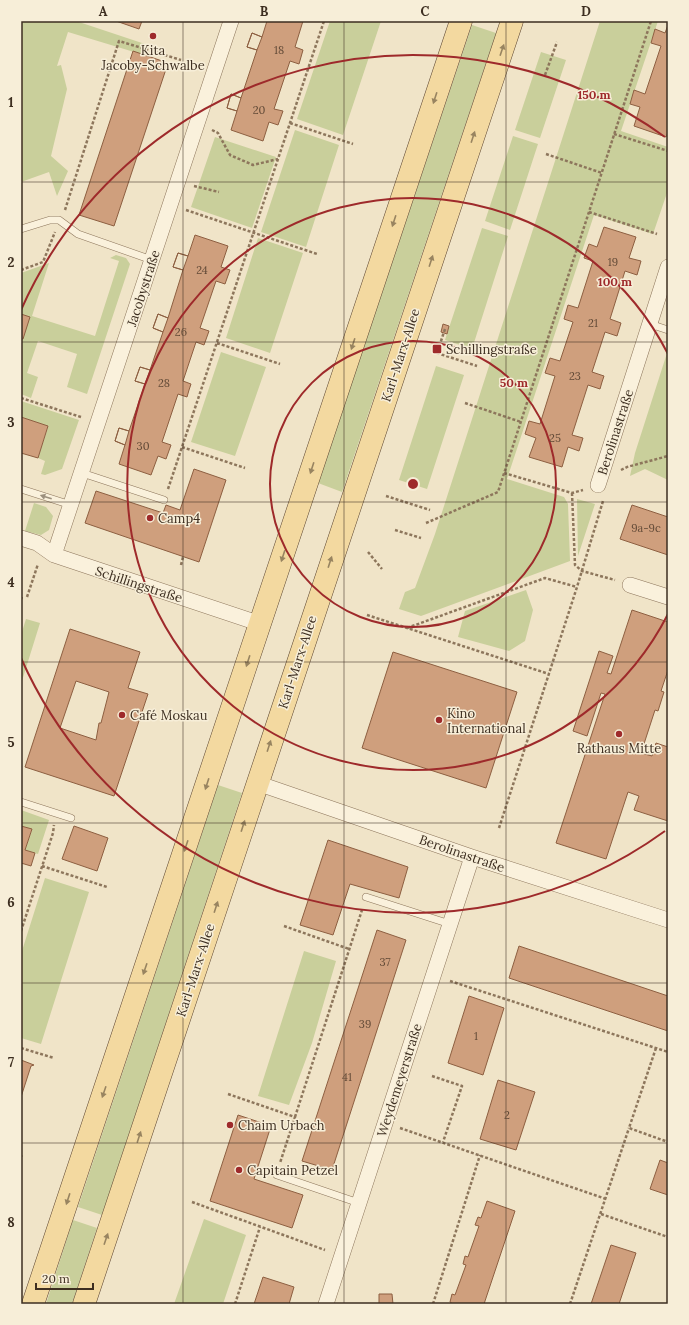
<svg xmlns="http://www.w3.org/2000/svg" width="689" height="1325" font-family="Lora,serif">
	<style>
		.green { fill: #c9cf9b }
		.building { fill: #cf9f7d; stroke: #8d5f41; fill-rule: evenodd }
		.lines { fill: none; stroke-linecap: round; stroke-linejoin: round }
		.lane-casing { stroke: #8d765c; stroke-width: 8 }
		.street-casing { stroke: #8d765c; stroke-width: 16 }
		.primary-casing { stroke: #5b4430; stroke-width: 23 }
		.path { stroke: #8d765c; stroke-width: 2.5; stroke-dasharray: 3 2; stroke-linecap: butt }
		.lane { stroke: #faf1dc; stroke-width: 7 }
		.street { stroke: #faf1dc; stroke-width: 15 }
		.primary { stroke: #f3d9a0; stroke-width: 22 }
		.oneway { fill: #988460 }
		.oneway2 { fill: #9c907e }
		.grid { fill: none; stroke: #3d2e20; stroke-width: 1; stroke-opacity: 0.55 }
		.ring { fill: none; stroke: #9e2a2b; stroke-width: 2 }
		.poi-dot { fill: #9e2a2b; stroke: #f7eed8; stroke-width: 1.5 }
		.labels { text-anchor: middle; stroke-width: 3; stroke-linejoin: round; paint-order: stroke }
		.number-label { font-size: 11px; fill: #624a37 }
		.poi-label { font-size: 13px; fill: #3d2e20; stroke: #f7eed8; text-anchor: start }
		.street-label { font-size: 13px; fill: #3d2e20; stroke: #f7eed8 }
		.centre { fill: #9e2a2b; stroke: #f7eed8; stroke-width: 2 }
		.ring-label { font-size: 12px; text-anchor: middle; font-weight: bold; fill: #9e2a2b; stroke: #f7eed8; stroke-width: 3; stroke-linejoin: round; paint-order: stroke }
		.neatline { fill: none; stroke: #3d2e20; stroke-width: 1.5 }
		.grid-label { font-size: 13px; text-anchor: middle; font-weight: bold; fill: #3d2e20 }
	</style>
	<rect width="100%" height="100%" fill="#f0e4c8"/>
	<path class="green" d="M21,21h55l72,24 -4,10 -76,-23 -11,34 4,-1 6,24 -16,67 17,15 -11,25 -8,-24 -28,10z
		M330,21h51l-38,114 -46,-16z
		M600,21h58l-37,110 47,16v43l-15,44 -59,-19 -87,264 57,18 4,7 2,57 -149,55 -22,-7 6,-17 10,-4 20,-54z
		M472,25l24,8 -154,459 -24,-9z
		M541,52l25,8 -26,78 -25,-8z
		M295,130l44,15 -33,102 -45,-15z
		M513,136l25,8 -28,86 -25,-9z
		M215,137l61,20 -24,71 -61,-21z
		M482,228l26,8 -36,113 -27,-9z
		M258,238l45,15 -33,100 -44,-15z
		M116,255l10,3 4,6 -43,130 -20,-7 10,-33 -39,-13 -11,32 11,4 -7,21 -10,-4v-121l28,-10 -17,53 63,20 24,-75 -9,-3z
		M668,350v130l-23,-11 -15,7 5,-23z
		M221,352l45,15 -31,89 -44,-14z
		M436,366l28,9 -37,114 -28,-9z
		M21,401l58,19 -17,49 -17,6 -4,-1 4,-13 -7,-3 10,-31 -27,-10z
		M577,499l18,5 -17,52z
		M34,503l12,4 7,9 -4,14 -8,5 -16,-4z
		M526,590l7,20 -8,31 -16,10 -51,-14 7,-26z
		M26,619l14,4 -19,61v-49z
		M218,785l24,8 -140,422 -24,-8z
		M21,810l28,10 -11,34 -13,-4 7,-20 -11,-4z
		M45,878l44,14 -48,152 -20,-6v-84z
		M304,951l32,10 -24,82 -23,62 -31,-9z
		M204,1219l42,16 -23,69h-49z
		M73,1220l24,8 -25,76h-26z"/>
	<path class="building" d="M116,21h26l-3,8z
		M267,21h36l-8,26 8,3 -4,14 -9,-3 -16,48 9,2 -5,14 -9,-3 -6,19 -32,-11 6,-19 -10,-3 4,-14 10,4 16,-48 -10,-3 5,-14 10,4z
		M668,25v107l-2,5 -32,-11 6,-19 -10,-3 4,-14 11,4 16,-48 -10,-3 4,-14 10,4z
		M252,33l10,4 -5,13 -10,-3z
		M133,51l35,12 -54,163 -35,-11z
		M231,94l10,4 -4,13 -10,-3z
		M604,227l32,10 -7,21 12,3 -4,14 -12,-4 -15,48 11,4 -4,13 -12,-4 -13,40 12,4 -2,6 -2,7 -12,-4 -16,50 11,3 -4,13 -11,-4 -6,20 -33,-10 7,-19 -11,-4 4,-13 11,3 15,-48 -10,-3 5,-15 10,3 13,-39 -9,-3 4,-14 10,3 15,-47 -9,-3 5,-14 8,3z
		M195,235l33,11 -7,21 9,3 -5,14 -9,-3 -16,47 9,3 -5,14 -8,-3 -13,39 8,3 -2,6 -2,7 -9,-3 -16,48 9,3 -5,14 -8,-3 -7,19 -32,-11 6,-19 -10,-4 4,-13 10,3 16,-47 -10,-3 5,-14 10,3 13,-38 -10,-4 5,-14 10,4 15,-48 -10,-3 5,-14 10,3z
		M178,253l10,3 -5,14 -10,-3z
		M21,314l9,3 -7,22h-2z
		M158,314l10,4 -5,14 -10,-4z
		M443,324l6,2 -2,8 -6,-2z
		M140,367l10,3 -5,14 -10,-3z
		M21,417l27,9 -10,32 -17,-5z
		M119,428l10,3 -4,14 -10,-4z
		M194,469l32,11 -27,82 -114,-39 11,-32 67,22 3,-8 14,5z
		M632,505l36,12v38l-48,-16z
		M632,610l36,12v48l-7,21 3,1 -6,19 -3,-1 -14,43 11,3 4,-13 12,4v74l-34,-11 5,-14 -11,-4 -22,67 -50,-16 49,-149 -4,-1 -14,43 -14,-5 26,-80 14,5 -6,17 4,1z
		M70,629l70,23 -12,36 20,6 -34,102 -89,-29zM76,681l33,11 -8,31h-2l-3,17 -36,-12z
		M393,652l124,40 -31,96 -124,-40z
		M21,826l11,3 -7,21 10,3 -4,13 -10,-3v2z
		M74,826l34,12 -11,33 -35,-12z
		M328,840l80,27 -9,31 -49,-14 -17,51 -33,-10z
		M377,930l29,10 -74,230 -30,-9z
		M519,946l149,50v35l-159,-53z
		M469,996l35,12 -21,67 -35,-12z
		M21,1060l13,5 -3,1 -10,31z
		M498,1080l37,12 -19,58 -36,-11z
		M238,1115l33,11 -17,53 49,16 -11,33 -82,-27z
		M660,1160l8,3v32l-18,-6z
		M487,1201l28,10 -31,93h-31l-3,-2 2,-8 3,1 11,-30 -3,-1 2,-8 3,1 11,-31 -4,-1 3,-8 3,1z
		M611,1245l25,8 -17,51h-28z
		M263,1277l31,10 -5,17h-35z
		M379,1294h13l1,10h-14z"/>
	<g class="lines">
		<g class="lane-casing">
			<path id="lane" d="M21,229l29,-9h9l19,14 74,26
				M650,324l18,6
				M82,473l82,27
				M21,489l50,16
				M21,802l50,16
				M366,897l84,27
				M277,1175l82,28"/>
		</g>
		<g class="street-casing">
			<path id="street" d="M598,485l70,-218
				M21,538l16,5 17,12 207,69
				M54,555l177,-534
				M630,585l38,12
				M257,783l215,74 196,63
				M326,1304l146,-447"/>
		</g>
		<g class="primary-casing">
			<path id="primary" d="M33,1304l428,-1283
				M84,1304l428,-1283"/>
		</g>
		<path class="path" d="M545,75l12,-33
			M290,123l63,21
			M212,130l6,3 12,22 23,10 25,-6
			M614,134l54,17
			M546,154l56,19
			M194,186l25,6
			M65,210l54,-169 62,19
			M186,210l131,44
			M589,212l68,22
			M21,270l22,-8 12,-30
			M445,329l-8,24 40,13
			M217,343l63,21
			M21,398l60,19
			M465,403l56,19
			M182,447l63,21
			M621,470l6,-3 41,-11
			M504,473l68,20 11,-3
			M168,489l156,-468
			M572,493l3,72 7,6 33,9
			M386,496l44,14
			M426,523l72,-31 153,-471
			M395,530l26,8
			M368,552l14,17
			M181,565l2,-8
			M27,597l11,-33
			M21,599l1,-2
			M367,615l182,59
			M407,628l138,-50 32,9
			M499,828l78,-241 26,-86
			M42,866l65,21
			M284,926l65,23
			M21,931l32,-98 1,-8
			M450,981l218,71
			M21,1048l33,10
			M656,1048l-27,80 39,14
			M432,1076l30,10 -19,56
			M228,1094l67,23 -15,46
			M295,1117l67,-207
			M400,1128l206,71
			M21,1156l1,1
			M192,1202l133,48
			M601,1214l67,23
			M235,1304l25,-77
			M433,1304l47,-149
			M570,1304l59,-176"/>
		<use href="#lane" class="lane"/>
		<use href="#street" class="street"/>
		<use href="#primary" class="primary"/>
	</g>
	<defs><path id="oneway-solid" d="M-6-.8H1V-3.2L6.5 0L1 3.2V.8H-6Z"/></defs>
	<g class="oneway">
		<use href="#oneway-solid" transform="translate(502 50) rotate(-71)"/>
		<use href="#oneway-solid" transform="translate(435 98) rotate(108)"/>
		<use href="#oneway-solid" transform="translate(473 137) rotate(-72)"/>
		<use href="#oneway-solid" transform="translate(394 221) rotate(108)"/>
		<use href="#oneway-solid" transform="translate(431 261) rotate(-72)"/>
		<use href="#oneway-solid" transform="translate(353 344) rotate(108)"/>
		<use href="#oneway-solid" transform="translate(312 468) rotate(108)"/>
		<use href="#oneway-solid" transform="translate(283 556) rotate(108)"/>
		<use href="#oneway-solid" transform="translate(330 562) rotate(-72)"/>
		<use href="#oneway-solid" transform="translate(248 661) rotate(108)"/>
		<use href="#oneway-solid" transform="translate(269 746) rotate(-72)"/>
		<use href="#oneway-solid" transform="translate(207 784) rotate(108)"/>
		<use href="#oneway-solid" transform="translate(243 826) rotate(-72)"/>
		<use href="#oneway-solid" transform="translate(186 846) rotate(109)"/>
		<use href="#oneway-solid" transform="translate(216 907) rotate(-72)"/>
		<use href="#oneway-solid" transform="translate(145 969) rotate(109)"/>
		<use href="#oneway-solid" transform="translate(104 1092) rotate(109)"/>
		<use href="#oneway-solid" transform="translate(139 1137) rotate(-72)"/>
		<use href="#oneway-solid" transform="translate(68 1199) rotate(108)"/>
		<use href="#oneway-solid" transform="translate(106 1239) rotate(-71)"/>
	</g>
	<use class="oneway2" href="#oneway-solid" transform="translate(46 497) rotate(-162)"/>
	<path class="grid" d="M183,21v1283M344,21v1283M506,21v1283M21,182h647M21,342h647M21,502h647M21,662h647M21,823h647M21,983h647M21,1143h647"/>
	<g class="ring">
		<circle cx="413" cy="484" r="143"/>
		<path d="M668 614A286 286 0 1 1 668 354"/>
		<path d="M665 831A429 429 0 0 1 21 658M21 310A429 429 0 0 1 665 137"/>
	</g>
	<g class="poi-dot">
		<circle cx="153" cy="36" r="4"/>
		<rect x="432" y="344" width="10" height="10" rx="2"/>
		<circle cx="150" cy="518" r="4"/>
		<circle cx="122" cy="715" r="4"/>
		<circle cx="439" cy="720" r="4"/>
		<circle cx="619" cy="734" r="4"/>
		<circle cx="230" cy="1125" r="4"/>
		<circle cx="239" cy="1170" r="4"/>
	</g>
	<g class="labels">
		<g class="number-label">
			<text x="279" y="54">18</text>
			<text x="259" y="114">20</text>
			<text x="613" y="266">19</text>
			<text x="202" y="274">24</text>
			<text x="593" y="327">21</text>
			<text x="181" y="336">26</text>
			<text x="575" y="380">23</text>
			<text x="164" y="387">28</text>
			<text x="555" y="442">25</text>
			<text x="143" y="450">30</text>
			<text x="646" y="532">9a-9c</text>
			<text x="385" y="966">37</text>
			<text x="365" y="1028">39</text>
			<text x="476" y="1040">1</text>
			<text x="347" y="1081">41</text>
			<text x="507" y="1119">2</text>
		</g>
		<g class="poi-label">
			<text x="153" y="55" text-anchor="middle">Kita<tspan x="153" dy="15">Jacoby-Schwalbe</tspan></text>
			<text x="446" y="354">Schillingstraße</text>
			<text x="158" y="523">Camp4</text>
			<text x="447" y="718">Kino<tspan x="447" dy="15">International</tspan></text>
			<text x="130" y="720">Café Moskau</text>
			<text x="619" y="753" text-anchor="middle">Rathaus Mitte</text>
			<text x="238" y="1130">Chaim Urbach</text>
			<text x="247" y="1175">Capitain Petzel</text>
		</g>
		<g class="street-label">
			<text transform="translate(143 288) rotate(-72)" y="5">Jacobystraße</text>
			<text transform="translate(400 355) rotate(-72)" y="5">Karl-Marx-Allee</text>
			<text transform="translate(615 432) rotate(-72)" y="5">Berolinastraße</text>
			<text transform="translate(139 584) rotate(18)" y="5">Schillingstraße</text>
			<text transform="translate(297 662) rotate(-72)" y="5">Karl-Marx-Allee</text>
			<text transform="translate(462 853) rotate(19)" y="5">Berolinastraße</text>
			<text transform="translate(195 970) rotate(-72)" y="5">Karl-Marx-Allee</text>
			<text transform="translate(399 1080) rotate(-72)" y="5">Weydemeyerstraße</text>
		</g>
	</g>
	<circle cx="413" cy="484" r="6" class="centre"/>
	<g class="ring-label">
		<text x="594" y="99">150 m</text>
		<text x="615" y="286">100 m</text>
		<text x="514" y="387">50 m</text>
	</g>
	<rect width="689" height="1325" fill="none" stroke="#f7eed8" stroke-width="44"/>
	<path d="M36 1283v6h57v-6" fill="none" stroke="#3d2e20" stroke-width="2"/>
	<text x="42" y="1283" font-size="12" fill="#3d2e20" stroke="#f7eed8" stroke-width="3" paint-order="stroke">20 m</text>
	<rect x="22" y="22" width="645" height="1281" class="neatline"/>
	<g class="grid-label">
		<text x="103" y="16">A</text>
		<text x="264" y="16">B</text>
		<text x="425" y="16">C</text>
		<text x="586" y="16">D</text>
		<text x="11" y="107">1</text>
		<text x="11" y="267">2</text>
		<text x="11" y="427">3</text>
		<text x="11" y="587">4</text>
		<text x="11" y="747">5</text>
		<text x="11" y="907">6</text>
		<text x="11" y="1067">7</text>
		<text x="11" y="1227">8</text>
	</g>
</svg>
